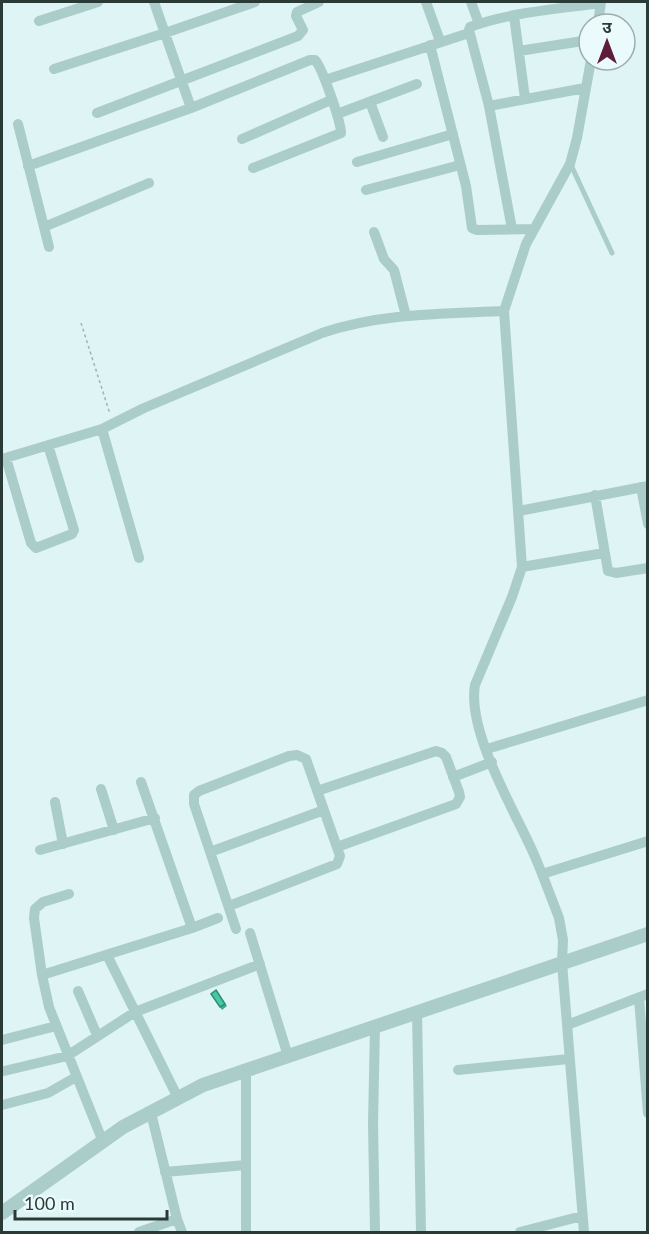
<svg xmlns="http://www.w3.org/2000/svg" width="649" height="1234" font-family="Lato,'Noto Sans Devanagari',sans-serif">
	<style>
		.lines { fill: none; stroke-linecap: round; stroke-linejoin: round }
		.path { stroke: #94b9b5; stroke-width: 1.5; stroke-dasharray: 3 3; stroke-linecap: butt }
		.service { stroke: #aacdca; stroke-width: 5 }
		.minor { stroke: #aacdca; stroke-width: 10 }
		.tertiary { stroke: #aacdca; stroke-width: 14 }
		.wall { fill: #3cae8d }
		.building { fill: #46caa4; stroke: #318d73; stroke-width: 1.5 }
	</style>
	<rect width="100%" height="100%" fill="#dff4f4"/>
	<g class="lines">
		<path class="path" d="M81,323l29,91"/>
		<path class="service" d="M571,165l41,88"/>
		<path class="minor" d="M154,2l37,106
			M426,2l14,39
			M471,2l8,22
			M514,16l11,82
			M39,21l59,-19
			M598,24l3,-22
			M430,45l36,141 6,42 5,2 56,-1
			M519,51l70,-11
			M54,69l111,-36 90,-31
			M325,80l144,-47
			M370,102l13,35
			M489,106l96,-18
			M97,113l201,-77 5,-6 -7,-14 1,-4 22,-10
			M337,114l80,-30
			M18,124l31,123
			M242,139l89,-39
			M357,162l96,-28
			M28,166l163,-58 119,-48h5c7,7 26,62 26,73l-88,35
			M366,190l94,-25
			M44,227l105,-44
			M512,229l-23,-123 -20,-76 1,-3c41,-15 88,-18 131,-24
			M374,232l10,27 10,11 12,46
			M102,429l37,129
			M6,458l25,85 5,5 36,-14 2,-4 -26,-85
			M2,459l100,-30 42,-21 178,-75c59,-20 120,-19 182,-22
			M641,487l7,37
			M595,495l13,76 8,2 32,-5
			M519,511l129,-25
			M522,567l82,-14
			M487,749l161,-49
			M453,777l39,-15
			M141,782l51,146
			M101,789l13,41
			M317,791l119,-40 6,2 4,4 13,35 1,5 -4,7 -119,43
			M55,802l8,42
			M40,850l115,-32
			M210,852l114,-42
			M542,874l106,-33
			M69,894l-26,8 -8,7 -1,9 8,57 7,32 54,135
			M229,906l108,-42 3,-8 -34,-97 -9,-4 -8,1 -90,35 -5,4v9l42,125
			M250,933l38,123
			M107,955l71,143
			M42,975l150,-47 26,-10
			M78,991l19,44
			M639,998l9,115
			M417,1012l4,220
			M567,1025l81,-31
			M2,1040l54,-14
			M246,1070v162
			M458,1070l111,-11
			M4,1071l63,-15 68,-44 125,-48
			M2,1105l46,-12 28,-16
			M151,1113l26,106 5,13
			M165,1172l81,-7
			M139,1232l38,-13
			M375,1232l-2,-108 2,-98
			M520,1232l62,-16
			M584,1232l-22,-269 1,-23 -4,-22c-9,-23 -17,-46 -27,-68 -19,-42 -65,-119 -57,-165l37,-88 10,-30 -18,-256 22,-67 44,-80 7,-26 14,-78"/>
		<path class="tertiary" d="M2,1213l121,-86 80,-42 445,-151"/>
	</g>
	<path class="wall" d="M216,990l11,16 -5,4 -11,-16z"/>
	<path class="building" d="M216,990l9,14 -5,3 -9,-13z"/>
	<rect width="649" height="1234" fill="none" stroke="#2a3a36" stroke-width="6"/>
	<g transform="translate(607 42)"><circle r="28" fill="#ebfbfb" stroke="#9eaeac" stroke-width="1.5"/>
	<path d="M0-4.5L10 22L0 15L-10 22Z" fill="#5d1d3b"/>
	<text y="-9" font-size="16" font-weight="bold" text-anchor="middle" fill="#2a3a36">उ</text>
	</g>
	<path d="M15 1210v9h152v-9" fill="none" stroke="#2a3a36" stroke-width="3"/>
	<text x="24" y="1210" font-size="18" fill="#2a3a36" stroke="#ebfbfb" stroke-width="4.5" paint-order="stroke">100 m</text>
</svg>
